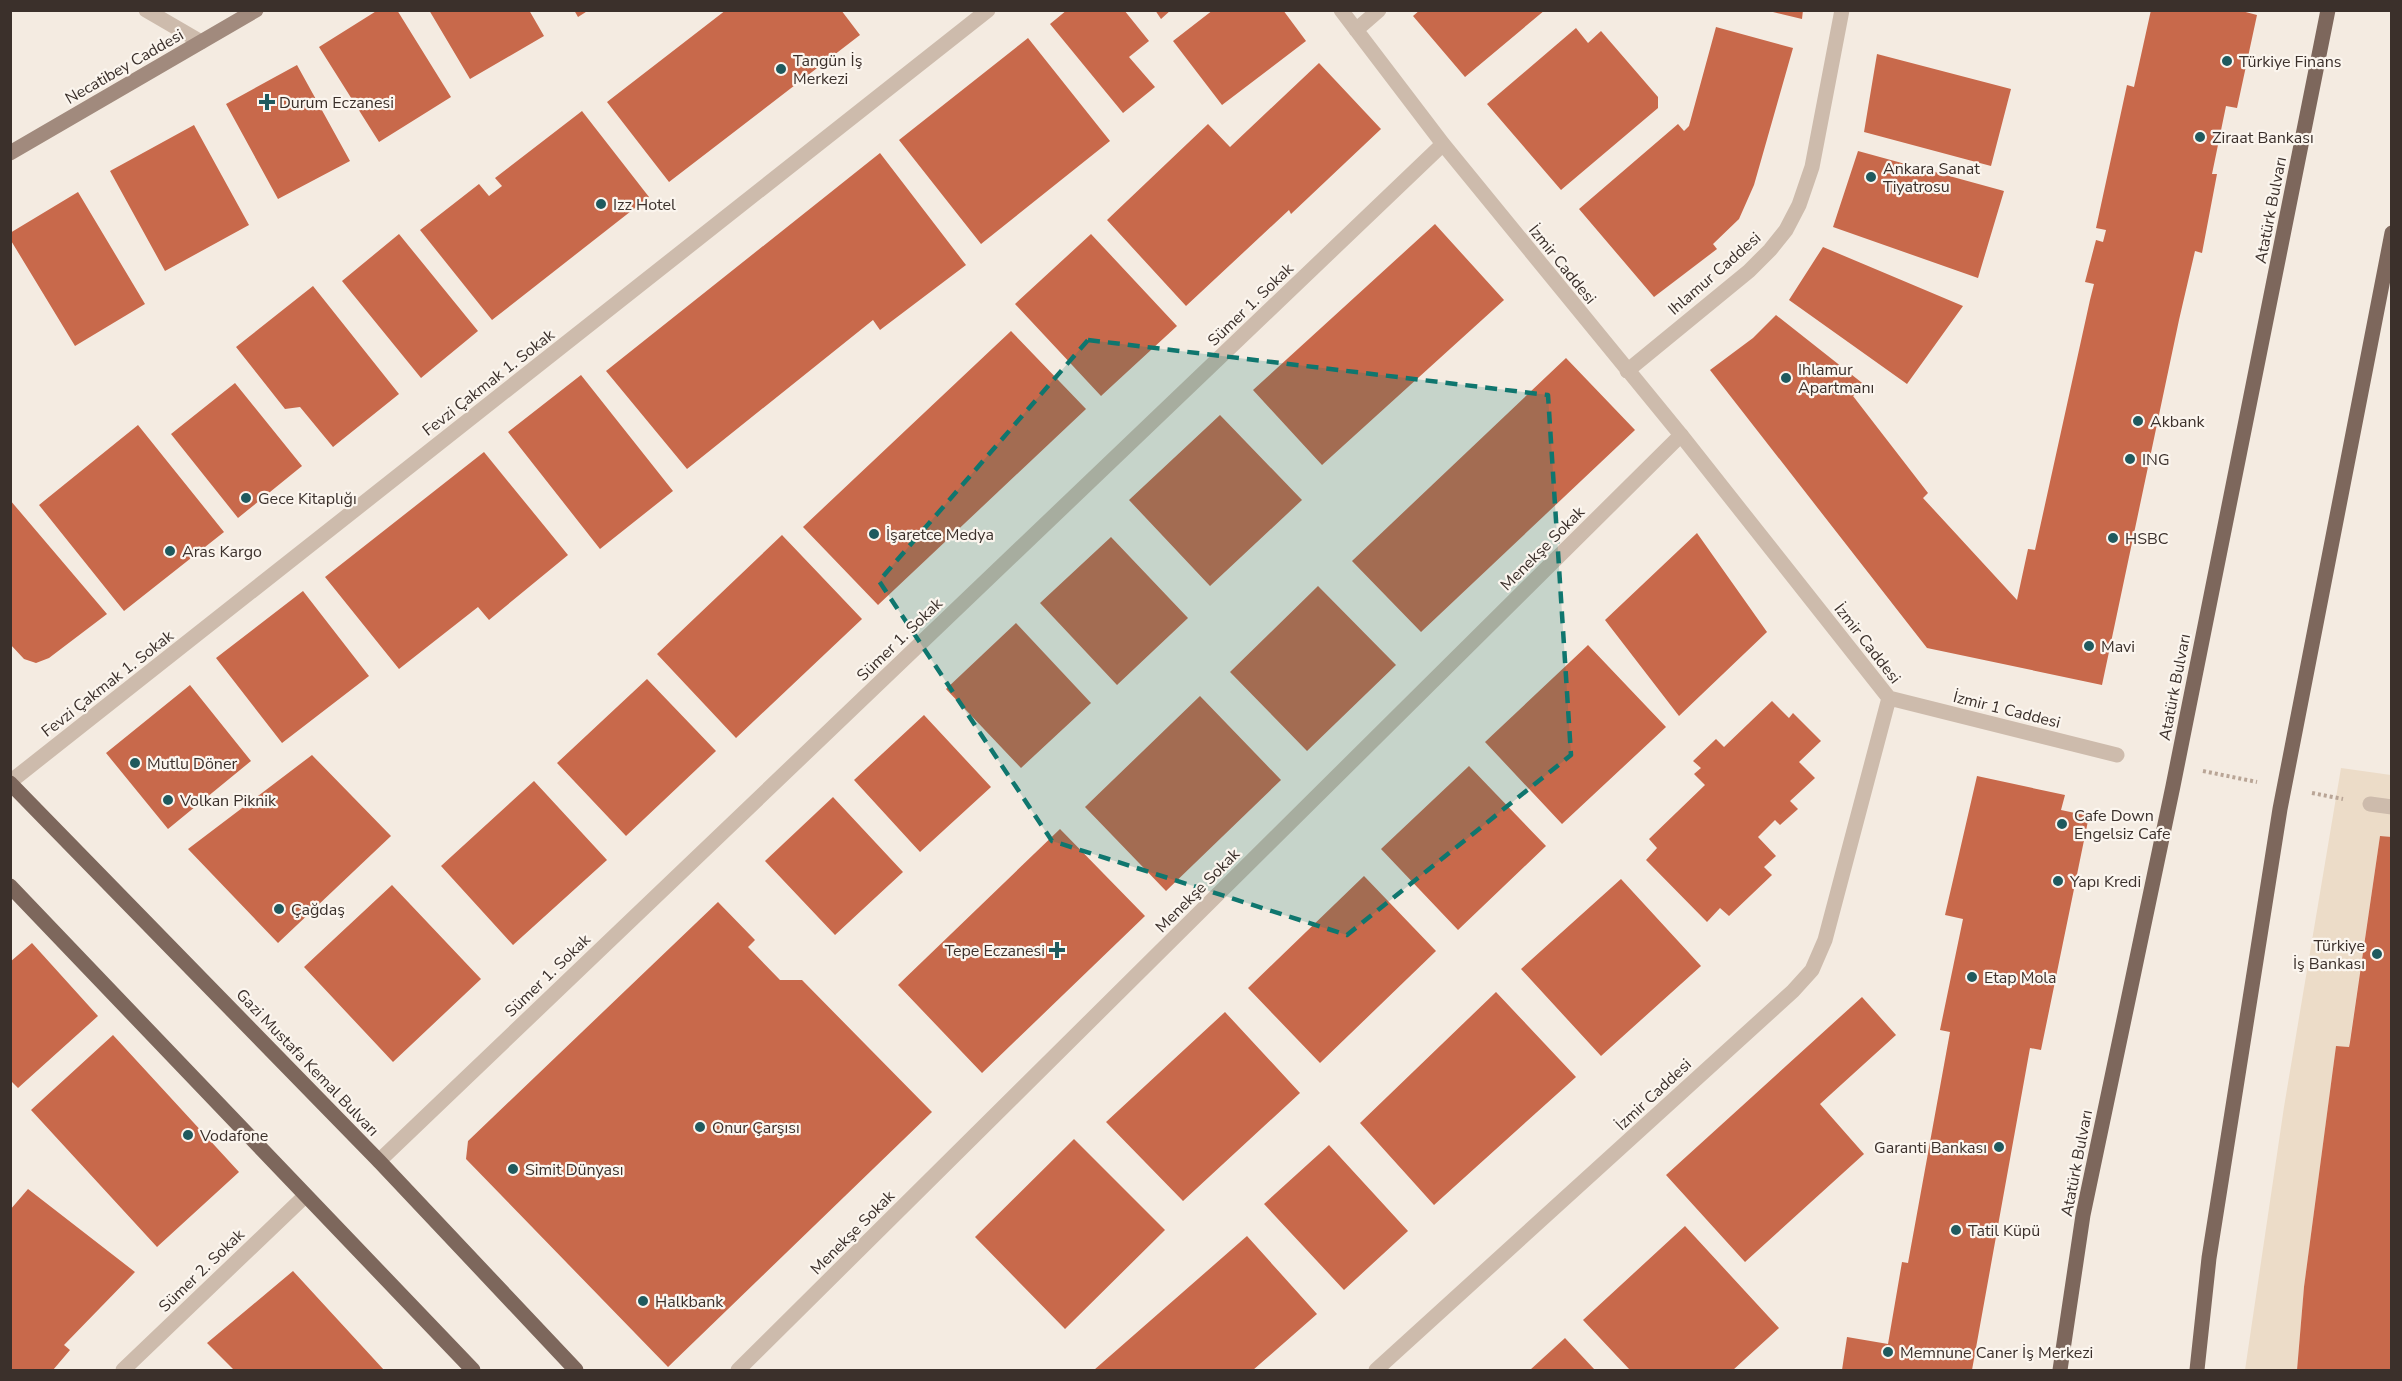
<svg xmlns="http://www.w3.org/2000/svg" width="2402" height="1381" font-family="'Nunito Sans',sans-serif">
	<style>
		.plaza { fill: #ecdcc8 }
		.building { fill: #c8694b }
		.lines { fill: none; stroke-linecap: round; stroke-linejoin: round }
		.path { stroke: #b9a596; stroke-width: 4; stroke-dasharray: 3 3; stroke-linecap: butt }
		.pedestrian { stroke: #cdbbac; stroke-width: 15 }
		.minor { stroke: #cdbbac; stroke-width: 15 }
		.secondary { stroke: #a18a7d; stroke-width: 15 }
		.primary { stroke: #7d675c; stroke-width: 15 }
		.marked { fill: #0f766e; fill-opacity: 0.2; stroke: #0f766e; stroke-width: 4.5; stroke-dasharray: 12 8; stroke-linejoin: round }
		.poi-dot { fill: #1f5a5e; stroke: #fbf5ee; stroke-width: 2 }
		.labels { text-anchor: middle; stroke-width: 4.5; stroke-linejoin: round; paint-order: stroke }
		.poi-label { font-size: 16px; fill: #3b302b; stroke: #fbf5ee; text-anchor: start }
		.street-label { font-size: 16px; fill: #3b302b; stroke: #fbf5ee }
	</style>
	<rect width="100%" height="100%" fill="#f4ebe1"/>
	<path class="plaza" d="M2341,768l50,7v62l-11,-1 -31,211 -13,-1 -32,241 -7,83h-52l39,-263z"/>
	<path class="building" d="M378,10h19l54,87 -72,45 -60,-95z
		M429,10h100l15,26 -74,43z
		M574,10h15l-11,7z
		M726,10h115l19,25 -191,147 -62,-80z
		M1067,10h57l25,31 -20,16 26,30 -32,26 -73,-89z
		M1155,10h16l-10,9z
		M1213,10h70l23,31 -84,64 -49,-64z
		M1420,10h125l-80,67 -52,-61z
		M1765,10h38l-1,9z
		M2151,10h87l19,5 -20,93 -11,-2 -14,68h5l-15,79 -7,-2 -16,69 -77,365 -175,-37 -217,-278 43,-32 23,-23 90,71 -13,10 75,97 -5,5 94,102 11,-51 7,1 55,-250 4,-16 -9,-2 11,-42 7,2 3,-12 -10,-2 31,-143 7,2z
		M1716,27l77,21 -39,137 -15,34 -26,25 4,5 -63,48 -75,-88 99,-85 6,7 5,-5z
		M1576,28l12,15 13,-12 57,66v11l-97,82 -74,-86z
		M1028,38l82,103 -129,103 -82,-104z
		M1877,54l134,35 -20,77 -127,-34z
		M1319,63l62,66 -90,85 -2,-4 -103,96 -79,-86 101,-96 22,23z
		M297,65l53,96 -72,38 -52,-95z
		M582,111l67,86 -157,123 -72,-90 59,-46 10,12 13,-10 -7,-8z
		M194,125l55,100 -84,46 -55,-100z
		M1858,151l146,40 -26,87 -145,-51z
		M880,153l86,112 -86,65 -7,-10 -186,149 -81,-98z
		M78,192l67,112 -70,42 -65,-107v-6z
		M1435,224l69,76 -182,165 -69,-75z
		M399,234l79,97 -57,47 -79,-97z
		M1091,234l86,92 -76,70 -86,-92z
		M1823,247l140,59 -56,78 -118,-84z
		M313,286l86,108 -66,53 -33,-40 -15,2 -49,-62z
		M1011,331l75,78 -208,196 -75,-78z
		M1566,358l69,72 -214,202 -69,-71z
		M581,375l92,116 -73,58 -92,-117z
		M235,383l67,83 -64,52 -67,-84z
		M1220,415l82,85 -92,86 -81,-86z
		M138,425l86,107 -100,79 -85,-106z
		M484,452l84,103 -79,65 -11,-13 -79,62 -74,-92z
		M10,500l97,114 -58,44 -13,5 -12,-4 -14,-15z
		M1697,533l70,99 -88,84 -74,-96z
		M782,535l80,84 -126,119 -79,-84z
		M1111,537l77,81 -71,67 -77,-82z
		M1318,586l78,79 -89,86 -77,-79z
		M303,591l66,85 -87,67 -66,-85z
		M1016,623l75,80 -70,65 -75,-79z
		M1588,645l78,82 -104,97 -77,-82z
		M647,679l69,72 -90,85 -69,-73z
		M190,685l61,76 -83,68 -62,-76z
		M1200,696l81,84 -115,111 -81,-84z
		M1772,701l17,17 4,-5 28,28 -22,21 16,16 -25,23 8,8 -18,16 -5,-5 -17,17 18,19 -12,11 8,8 -43,41 -9,-8 -13,14 -61,-62 11,-12 -8,-9 56,-54 -11,-11 7,-6 -8,-7 23,-22 8,8z
		M924,715l67,72 -71,65 -66,-72z
		M312,755l79,81 -113,107 -90,-94z
		M1469,766l77,80 -88,84 -77,-81z
		M1977,776l88,19 -4,15 28,6 -48,234 -11,-2 -58,322h-130l5,-33 41,7 14,-82 6,1 42,-231 -10,-2 23,-111 -18,-4z
		M534,781l73,79 -94,85 -72,-79z
		M833,797l70,75 -68,63 -70,-74z
		M1060,829l85,87 -163,157 -84,-88z
		M2380,836l12,1v533h-95l7,-83 32,-241 13,1 1,-5z
		M1364,876l72,75 -116,112 -72,-75z
		M1621,879l80,87 -100,90 -80,-87z
		M392,885l89,94 -88,83 -89,-95z
		M718,902l37,38 -7,7 32,33h22l130,132 -264,255 -202,-208 2,-18z
		M32,943l66,73 -80,72 -8,-8v-118z
		M1496,992l80,85 -142,128 -74,-82z
		M1862,997l34,38 -76,69 44,50 -119,108 -79,-87z
		M1225,1012l75,81 -117,108 -77,-79z
		M113,1035l126,137 -82,75 -126,-137z
		M1074,1139l91,91 -100,99 -90,-92z
		M1329,1145l79,86 -64,59 -80,-86z
		M28,1189l107,83 -71,73 6,5 -17,20h-43v-160z
		M1685,1226l94,102 -46,42h-103l-47,-50z
		M1247,1236l70,78 -64,56h-159z
		M293,1271l91,99h-150l-27,-27z
		M1565,1338l30,32h-65z"/>
	<g class="lines">
		<path class="path" d="M2203,771l54,11
			M2312,793l31,6"/>
		<path class="pedestrian" d="M1681,435l208,263
			M1889,698l228,57
			M2370,804l22,3
			M1376,1370l417,-379 19,-21 13,-30 64,-242"/>
		<path class="minor" d="M146,10l55,32
			M1356,30l23,-20
			M1627,371l122,-100 21,-21 16,-20 13,-25 13,-38 30,-157
			M10,782l978,-772
			M379,1161l1064,-1017
			M123,1370l182,-174
			M738,1370l943,-935 -238,-291 -102,-134"/>
		<path class="secondary" d="M10,153l246,-143"/>
		<path class="primary" d="M10,783l369,378 197,209
			M10,886l463,484
			M2060,1370l23,-155 90,-429 155,-776
			M2197,1370l12,-112 71,-449 112,-576"/>
	</g>
	<path class="marked" d="M1088,340l460,55 23,360 -224,180 -295,-94 -173,-260z"/>
	<g class="poi-dot">
		<circle cx="2227" cy="61" r="6"/>
		<circle cx="781" cy="69" r="6"/>
		<path d="M264 93h6v6h6v6h-6v6h-6v-6h-6v-6h6z"/>
		<circle cx="2200" cy="137" r="6"/>
		<circle cx="1871" cy="177" r="6"/>
		<circle cx="601" cy="204" r="6"/>
		<circle cx="1786" cy="378" r="6"/>
		<circle cx="2138" cy="421" r="6"/>
		<circle cx="2130" cy="459" r="6"/>
		<circle cx="246" cy="498" r="6"/>
		<circle cx="874" cy="534" r="6"/>
		<circle cx="2113" cy="538" r="6"/>
		<circle cx="170" cy="551" r="6"/>
		<circle cx="2089" cy="646" r="6"/>
		<circle cx="135" cy="763" r="6"/>
		<circle cx="168" cy="800" r="6"/>
		<circle cx="2062" cy="824" r="6"/>
		<circle cx="2058" cy="881" r="6"/>
		<circle cx="279" cy="909" r="6"/>
		<path d="M1054 941h6v6h6v6h-6v6h-6v-6h-6v-6h6z"/>
		<circle cx="2377" cy="954" r="6"/>
		<circle cx="1972" cy="977" r="6"/>
		<circle cx="700" cy="1127" r="6"/>
		<circle cx="188" cy="1135" r="6"/>
		<circle cx="1999" cy="1147" r="6"/>
		<circle cx="513" cy="1169" r="6"/>
		<circle cx="1956" cy="1230" r="6"/>
		<circle cx="643" cy="1301" r="6"/>
		<circle cx="1888" cy="1352" r="6"/>
	</g>
	<g class="labels">
		<g class="poi-label">
			<text x="793" y="66">Tangün İş<tspan x="793" dy="18">Merkezi</tspan></text>
			<text x="2239" y="67">Türkiye Finans</text>
			<text x="279" y="108">Durum Eczanesi</text>
			<text x="2212" y="143">Ziraat Bankası</text>
			<text x="1883" y="174">Ankara Sanat<tspan x="1883" dy="18">Tiyatrosu</tspan></text>
			<text x="613" y="210">Izz Hotel</text>
			<text x="1798" y="375">Ihlamur<tspan x="1798" dy="18">Apartmanı</tspan></text>
			<text x="2150" y="427">Akbank</text>
			<text x="2142" y="465">ING</text>
			<text x="258" y="504">Gece Kitaplığı</text>
			<text x="886" y="540">İşaretce Medya</text>
			<text x="2125" y="544">HSBC</text>
			<text x="182" y="557">Aras Kargo</text>
			<text x="2101" y="652">Mavi</text>
			<text x="147" y="769">Mutlu Döner</text>
			<text x="180" y="806">Volkan Piknik</text>
			<text x="2074" y="821">Cafe Down<tspan x="2074" dy="18">Engelsiz Cafe</tspan></text>
			<text x="2070" y="887">Yapı Kredi</text>
			<text x="291" y="915">Çağdaş</text>
			<text x="2365" y="951" text-anchor="end">Türkiye<tspan x="2365" dy="18">İş Bankası</tspan></text>
			<text x="1045" y="956" text-anchor="end">Tepe Eczanesi</text>
			<text x="1984" y="983">Etap Mola</text>
			<text x="712" y="1133">Onur Çarşısı</text>
			<text x="200" y="1141">Vodafone</text>
			<text x="1987" y="1153" text-anchor="end">Garanti Bankası</text>
			<text x="525" y="1175">Simit Dünyası</text>
			<text x="1968" y="1236">Tatil Küpü</text>
			<text x="655" y="1307">Halkbank</text>
			<text x="1900" y="1358">Memnune Caner İş Merkezi</text>
		</g>
		<g class="street-label">
			<text transform="translate(124 66) rotate(-30)" y="6">Necatibey Caddesi</text>
			<text transform="translate(2270 210) rotate(-79)" y="6">Atatürk Bulvarı</text>
			<text transform="translate(1563 264) rotate(51)" y="6">İzmir Caddesi</text>
			<text transform="translate(1714 273) rotate(-41)" y="6">Ihlamur Caddesi</text>
			<text transform="translate(1250 304) rotate(-44)" y="6">Sümer 1. Sokak</text>
			<text transform="translate(488 382) rotate(-38)" y="6">Fevzi Çakmak 1. Sokak</text>
			<text transform="translate(1542 548) rotate(-45)" y="6">Menekşe Sokak</text>
			<text transform="translate(899 639) rotate(-44)" y="6">Sümer 1. Sokak</text>
			<text transform="translate(1868 643) rotate(52)" y="6">İzmir Caddesi</text>
			<text transform="translate(107 683) rotate(-38)" y="6">Fevzi Çakmak 1. Sokak</text>
			<text transform="translate(2174 687) rotate(-79)" y="6">Atatürk Bulvarı</text>
			<text transform="translate(2007 709) rotate(14)" y="6">İzmir 1 Caddesi</text>
			<text transform="translate(1197 890) rotate(-45)" y="6">Menekşe Sokak</text>
			<text transform="translate(547 975) rotate(-44)" y="6">Sümer 1. Sokak</text>
			<text transform="translate(308 1062) rotate(46)" y="6">Gazi Mustafa Kemal Bulvarı</text>
			<text transform="translate(1653 1094) rotate(-43)" y="6">İzmir Caddesi</text>
			<text transform="translate(2076 1163) rotate(-79)" y="6">Atatürk Bulvarı</text>
			<text transform="translate(852 1232) rotate(-45)" y="6">Menekşe Sokak</text>
			<text transform="translate(201 1270) rotate(-44)" y="6">Sümer 2. Sokak</text>
		</g>
	</g>
	<rect width="2402" height="1381" fill="none" stroke="#3b302b" stroke-width="24"/>
</svg>
